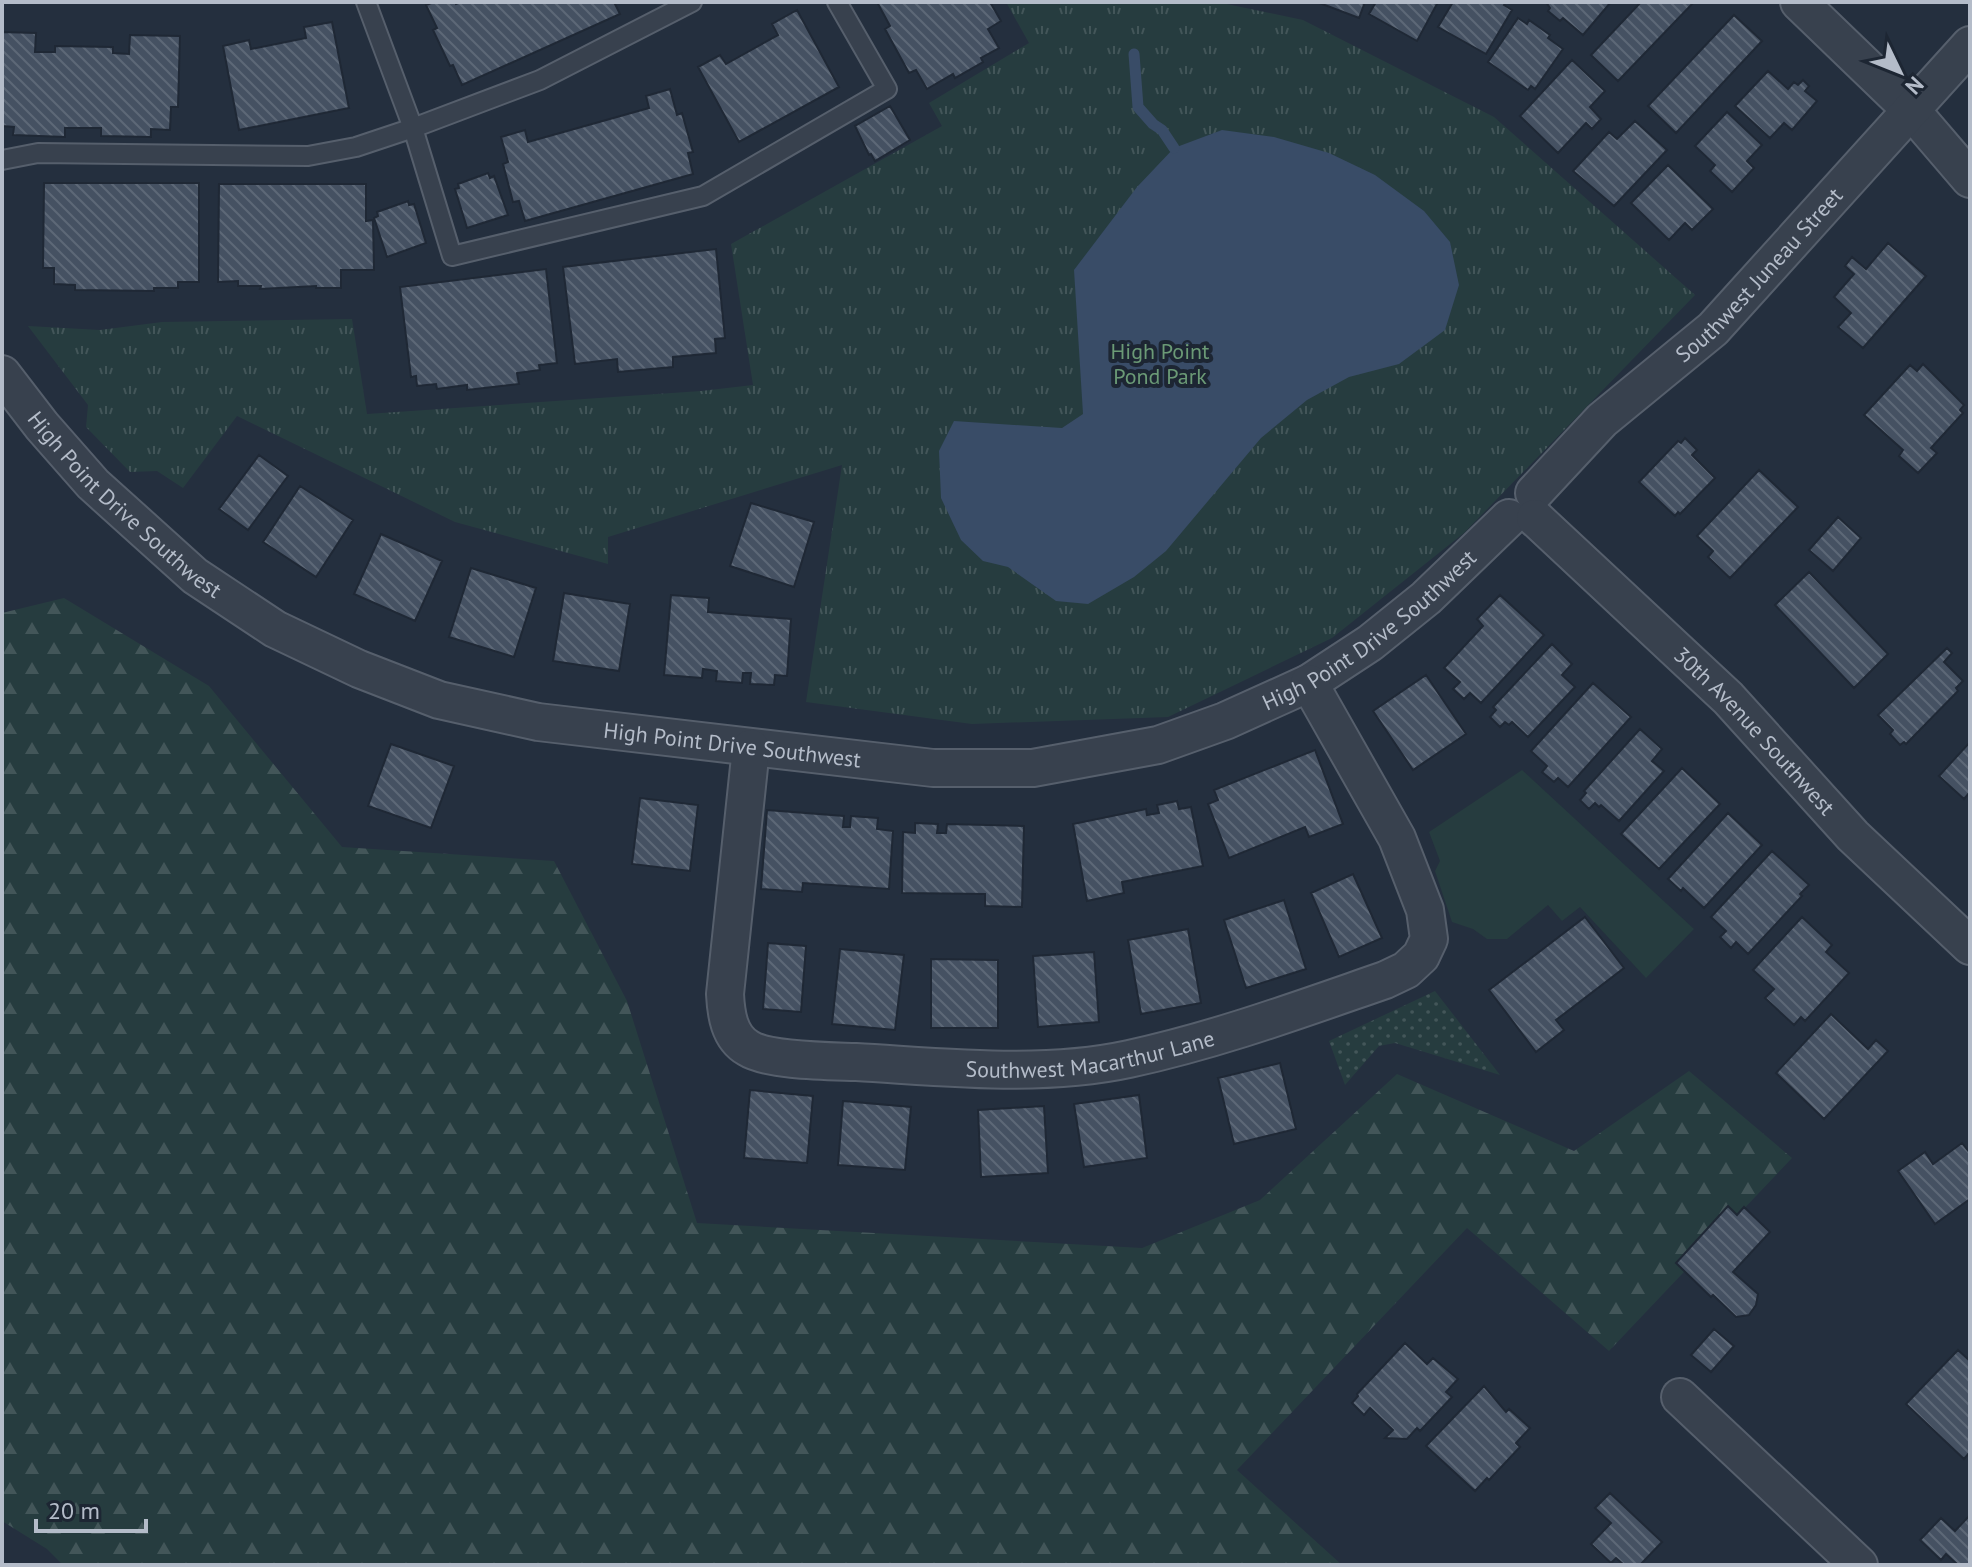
<svg xmlns="http://www.w3.org/2000/svg" width="1972" height="1567" font-family="'PT Sans',sans-serif">
	<style>
		.grass { fill: #263c3f }
		.forest { fill: url(#forest-firs) }
		.park { fill: url(#park-tufts) }
		.garden { fill: url(#garden-dots) }
		.water { fill: #394c67 }
		.lines { fill: none; stroke-linecap: round; stroke-linejoin: round }
		.stream { stroke: #394c67; stroke-width: 11 }
		.building { fill: url(#building-back-hatch); stroke: #1f2835; stroke-width: 2 }
		.service-casing { stroke: #565f6c; stroke-width: 22 }
		.minor-casing { stroke: #565f6c; stroke-width: 40 }
		.service { stroke: #38414e; stroke-width: 18 }
		.minor { stroke: #38414e; stroke-width: 36 }
		.labels { text-anchor: middle; stroke-width: 8; stroke-linejoin: round; paint-order: stroke }
		.street-label { font-size: 22px; fill: #b4bcc9; stroke: #1d2633 }
		.park-label { font-size: 22px; fill: #6b9a76; stroke: #1d2633 }
	</style>
	<defs>
		<pattern id="forest-firs" width="22" height="20" patternUnits="userSpaceOnUse" patternTransform="scale(2)"><rect width="22" height="20" fill="#263c3f"/><path d="M5 1l3.5 6h-7zM16 11l3.5 6h-7z" fill="#435659"/></pattern>
		<pattern id="park-tufts" width="24" height="20" patternUnits="userSpaceOnUse" patternTransform="scale(2)"><rect width="24" height="20" fill="#263c3f"/><path d="M3 7l-1-3M5 7V3M7 7l1-3M15 17l-1-3M17 17v-4M19 17l1-3" fill="none" stroke="#435659"/></pattern>
		<pattern id="garden-dots" width="8" height="8" patternUnits="userSpaceOnUse" patternTransform="scale(2)"><rect width="8" height="8" fill="#263c3f"/><path d="M2 2h.1M6 6h.1" fill="none" stroke="#435659" stroke-width="1.8" stroke-linecap="round"/></pattern>
		<pattern id="building-back-hatch" width="6" height="6" patternUnits="userSpaceOnUse" patternTransform="scale(2)"><rect width="6" height="6" fill="#455162"/><path d="M-1 5l2 2M0 0l6 6M5-1l2 2" fill="none" stroke="#5d6877"/></pattern>
	</defs>
	<rect width="100%" height="100%" fill="#242f3e"/>
	<path class="grass" d="M1522,770l172,159 -48,49 -66,-71 -18,14 -14,-16 -41,34h-20l-14,-10 -21,-7 -17,-51 5,-10 -11,-29z"/>
	<path class="forest" d="M64,598l145,88 133,161 212,14 73,140 70,222 445,25 118,-48 137,-126 177,77 115,-80 103,87 -183,193 -142,-123 -230,242 105,95h-1279l-16,-16 -45,-28v-908z"/>
	<path class="park" d="M1006,2h211l86,18 191,97 201,178 -231,238 -132,105 -164,79 -196,7 -166,-22 36,-237 -234,72v27l-153,-42 -218,-106 -54,72 -26,-17 -27,1 -44,-45 2,-22 -60,-79 72,4 62,-8 190,-3 15,95 334,-23 52,-6 -22,-141 211,-118 -13,-23 100,-60z"/>
	<path class="garden" d="M1435,991l65,84 -105,-32 -16,3 -34,39 -16,-44z"/>
	<path class="water" d="M1222,130l52,7 55,16 46,22 49,36 26,31 9,43 -14,45 -46,34 -50,13 -42,23 -46,38 -95,113 -32,26 -46,27 -32,-3 -48,-34 -25,-6 -22,-21 -20,-42 -2,-47 15,-30 108,7 21,-14 -9,-144 63,-83 37,-39z"/>
	<g class="lines">
		<path class="stream" d="M1134,54l4,53 15,17 9,6 12,18"/>
	</g>
	<path class="building" d="M434,2h21l1,2 4,-2h154l6,12 -158,71 -9,-20 -3,1 -17,-36 4,-2 -11,-23z
		M877,2h113l11,19 -13,8 11,19 -18,10 2,4 -28,16 -2,-4 -26,15 -11,-19 -7,3 -24,-44 5,-3z
		M1317,2h48l-6,16z
		M1376,2h62l-21,39 -48,-27z
		M1453,2h53l-2,3 8,5 -26,44 -48,-27z
		M1546,2h65l-28,33 -20,-17 -3,3 -12,-10 2,-3z
		M1641,2h53l-76,79 -27,-26z
		M797,10l42,77 -100,55 -41,-75 22,-12 6,9 52,-29 -6,-11z
		M1734,15l28,26 -86,92 -28,-27z
		M1518,18l9,6 2,-4 21,15 -2,3 15,11 -28,40 -4,-3 -3,4 -40,-28z
		M332,22l17,86 -110,22 -16,-84 26,-6 2,9 55,-11 -2,-11z
		M2,32l34,1 -1,19h20v-6l58,1v6l16,1 1,-19 50,1 -2,71h-7l-1,23 -19,-1v8l-50,-1v-8h-36v9l-52,-2 1,-8 -12,-1z
		M1572,60l33,31 -15,16 11,12 -9,10 -6,-6 -28,30 -38,-37z
		M1768,71l20,18 6,-7 4,3 5,-5 6,6 -4,5 12,10 -25,29 -8,-7 -14,15 -35,-32z
		M670,89l7,26 5,-2 11,39 -5,1 5,21 -168,47 -6,-20 -6,1 -10,-38 5,-2 -7,-25 24,-7 3,12 121,-34 -3,-12z
		M890,106l20,34 -35,21 -4,-7 -2,1 -14,-29z
		M1727,112l35,33 -15,16 7,7 -22,24 -22,-21 5,-6 -20,-19z
		M1635,121l32,29 -53,56 -41,-35 36,-39 8,7z
		M1668,165l45,44 -21,21 -7,-7 -16,17 -38,-37z
		M488,173l2,5 4,-2 14,39 -41,13 -12,-39 4,-1 -1,-4z
		M44,183h155v99h-21v6h-24v3l-79,-1v-5l-21,-1v-16h-11z
		M219,184h147v37l7,-1 1,50h-33v18h-25v-2l-56,3 1,-3h-23v-5l-20,1z
		M408,201l1,4 5,-1 12,39 -39,14 -13,-39 4,-2 -1,-4z
		M1888,243l38,33 -63,72 -25,-21 13,-14 -17,-16 20,-23 -9,-8 7,-9 14,12z
		M716,249l9,89 -10,1 1,14 -43,4v10l-55,5 -1,-13 -42,5 -12,-97z
		M546,269l11,94 -18,2 1,5 -23,3 2,11 -52,6v-5l-30,4 -1,-5 -19,2 -1,-10 -5,1 -11,-90z
		M1923,364l41,41 -4,5 3,3 -32,35 6,5 -19,20 -19,-17 4,-6 -39,-35 46,-50 7,6z
		M1685,438l12,12 -5,5 23,23 -35,36 -2,-2 -3,4 -36,-34 39,-41 3,2z
		M259,455l29,21 -40,54 -29,-21z
		M1759,470l39,37 -68,71 -22,-21 5,-6 -16,-15z
		M300,486l53,34 -37,57 -53,-35z
		M751,503l63,19 -20,65 -64,-21z
		M1838,517l23,21 -28,33 -24,-21z
		M381,534l61,27 -27,60 -61,-27z
		M471,568l65,20 -22,69 -65,-20z
		M1809,572l79,82 -34,34 -79,-83z
		M564,593l66,11 -11,67 -66,-10z
		M671,595l38,3 -1,14 83,7 -4,57 -12,-1 -1,10 -24,-1 1,-11h-8l-1,10 -26,-2 1,-10 -14,-2 -1,9 -38,-3z
		M1500,595l44,40 -63,68 -11,-10 -6,6 -11,-10 7,-7 -16,-14 39,-42 -6,-7z
		M1552,644l20,20 -10,11 13,12 -47,50 -16,-15 -3,3 -4,-3 -5,5 -10,-10 6,-7 -3,-3z
		M1947,648l5,5 -8,9 19,19 -7,7 2,3 -52,53 -2,-2 -4,3 -10,-11 3,-4 -15,-15z
		M1426,675l40,59 -53,36 -40,-59z
		M1593,683l38,34 -63,70 -10,-9 -4,4 -12,-10 5,-6 -16,-15z
		M1640,729l22,20 -10,12 12,10 -45,50 -18,-16 -2,2 -4,-4 -6,6 -9,-9 6,-7 -2,-2z
		M1970,742v50l-6,7 -25,-23z
		M391,744l63,22 -23,62 -63,-22z
		M1315,750l28,74 -34,13 -4,-10 -76,31 -21,-54 10,-4 -4,-10z
		M1682,768l38,36 -61,65 -38,-35z
		M640,798l58,7 -8,66 -58,-7z
		M1177,801l2,8 12,-2 12,59 -81,16 2,11 -37,8 -14,-77 73,-15 1,6 12,-2 -2,-8z
		M767,810l77,6 -1,11h7l1,-11 27,2 -1,11 16,2 -4,58 -86,-6 -1,9 -41,-3z
		M1728,813l34,32 -58,63 -21,-20 -2,3 -13,-12z
		M915,823l23,1 -1,9h9l1,-9 77,2 -2,81 -37,-1v-12l-83,-1 1,-61 12,1z
		M1772,851l37,34 -9,9 2,2 -54,58 -12,-12 -5,6 -11,-11 6,-6 -15,-14z
		M1353,874l29,64 -43,19 -28,-64z
		M1284,900l22,69 -60,19 -22,-68z
		M1585,917l39,51 -68,52 8,10 -28,22 -47,-62z
		M1802,917l30,28 -6,7 23,21 -44,48 -4,-4 -7,8 -29,-27 9,-9 -21,-19z
		M1188,929l13,74 -60,11 -13,-74z
		M768,943l38,3 -5,66 -38,-3z
		M840,949l64,6 -9,75 -63,-6z
		M1094,952l5,70 -61,5 -5,-71z
		M931,959l67,1v68h-67z
		M1831,1014l37,35 8,-9 12,11 -64,68 -48,-46z
		M1280,1063l16,66 -62,15 -16,-66z
		M750,1090l63,6 -6,67 -63,-5z
		M1139,1095l8,63 -63,9 -10,-63z
		M843,1101l68,6 -6,63 -67,-5z
		M1044,1106l4,67 -67,4 -3,-67z
		M1962,1143l8,10v46l-35,25 -37,-53 27,-19 8,12z
		M1728,1206l9,9 7,-8 26,25 -37,40 25,22 -2,11 -7,10 -13,2 -23,-22 -2,2 -35,-34z
		M1714,1329l20,17 -23,26 -20,-17z
		M1405,1343l22,21 6,-6 25,21 -12,13 6,5 -32,34 -3,-3 -10,11 -22,-1 8,-8 -23,-22 -6,7 -12,-12 6,-7 -1,-2z
		M1958,1350l12,11v91l-6,7 -58,-55z
		M1484,1386l22,26 3,-3 21,19 -14,15 4,4 -31,33 -2,-2 -12,13 -49,-45z
		M1610,1493l52,49 -22,23h-16l-8,-7 -5,5 -20,-19 20,-21 -16,-15z
		M1970,1515v50h-12l-12,-11 -5,6 -21,-20 21,-22 14,13z"/>
	<g class="lines">
		<g class="service-casing">
			<path id="service" d="M366,2l47,126 39,128 251,-60 184,-107 -50,-87
				M2,160l36,-7 270,3 48,-9 57,-19 127,-48 152,-78"/>
		</g>
		<g class="minor-casing">
			<g id="minor">
				<path d="M1799,2l111,107 60,70"/>
				<path id="s1" d="M2,374l40,52 51,58 102,92 80,53 84,40 80,31 99,22 395,46h100l125,-23 67,-24 84,-38 61,-40 56,-45 83,-80"/>
				<path id="s2" d="M1534,493l68,-73 111,-91 257,-284"/>
				<path id="s3" d="M1535,518l193,180 125,138 117,110"/>
				<path id="s4" d="M751,748l-26,246c1,20 4,43 23,54 20,13 82,13 108,14 89,5 185,16 273,-3 88,-19 172,-50 256,-79l21,-10 15,-14 8,-17 -4,-29 -28,-72 -88,-155"/>
				<path d="M1680,1397l179,168"/>
			</g>
		</g>
		<use href="#service" class="service"/>
		<use href="#minor" class="minor"/>
	</g>
	<g class="labels">
		<g class="street-label">
			<text dy="8" stroke="none"><textPath href="#s2" startOffset="314">Southwest Juneau Street</textPath></text>
			<text dy="8" stroke="none"><textPath href="#s1" startOffset="180">High Point Drive Southwest</textPath></text>
			<text dy="8" stroke="none"><textPath href="#s1" startOffset="1524">High Point Drive Southwest</textPath></text>
			<text dy="8" stroke="none"><textPath href="#s3" startOffset="306">30th Avenue Southwest</textPath></text>
			<text dy="8" stroke="none"><textPath href="#s1" startOffset="852">High Point Drive Southwest</textPath></text>
			<text dy="8" stroke="none"><textPath href="#s4" startOffset="654">Southwest Macarthur Lane</textPath></text>
		</g>
		<g class="park-label">
			<text x="1160" y="359">High Point<tspan x="1160" dy="25">Pond Park</tspan></text>
		</g>
	</g>
	<rect width="1972" height="1567" fill="none" stroke="#b4bcc9" stroke-width="8"/>
	<g transform="translate(1900 72) rotate(133)" stroke="#1d2633" stroke-width="6" paint-order="stroke">
	<path d="M0-6L14 30L0 20L-14 30Z" fill="#b4bcc9"/>
	<text y="-12" font-size="22" font-weight="bold" text-anchor="middle" fill="#b4bcc9">N</text>
	</g>
	<path d="M36 1519v12h110v-12" fill="none" stroke="#b4bcc9" stroke-width="4"/>
	<text x="48" y="1519" font-size="24" fill="#b4bcc9" stroke="#1d2633" stroke-width="6" paint-order="stroke">20 m</text>
</svg>
